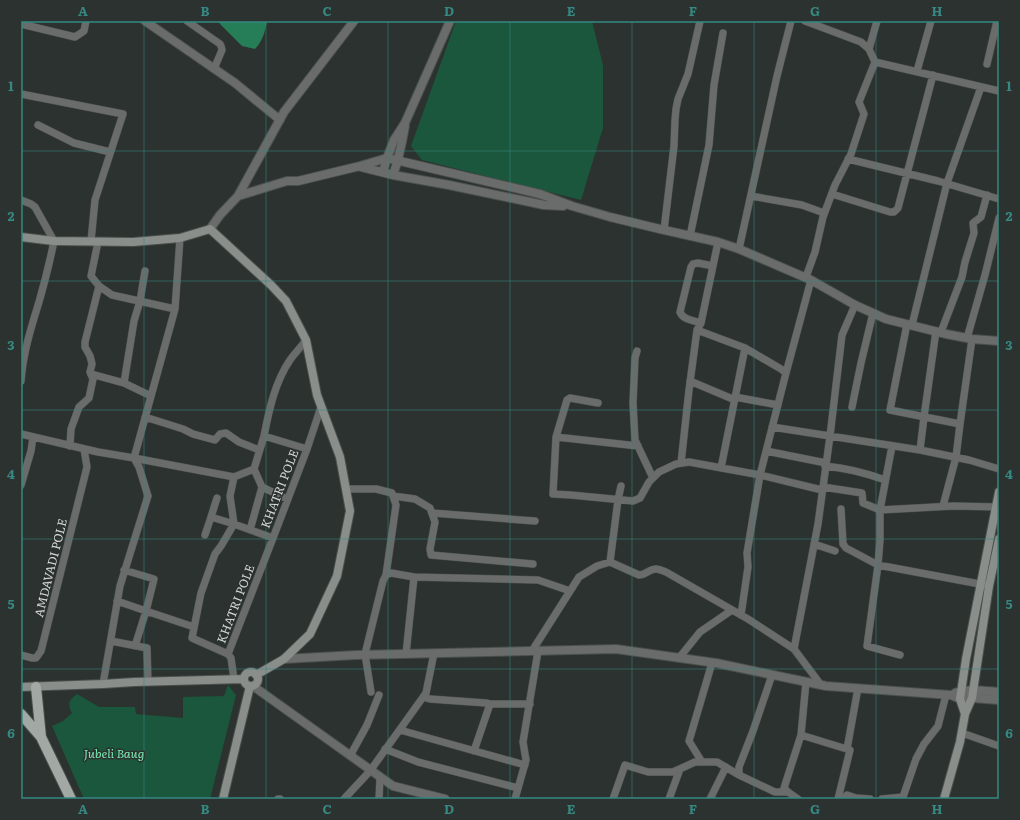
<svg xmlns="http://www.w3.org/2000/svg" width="1020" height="820" font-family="Literata,serif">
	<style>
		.green { fill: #1b573d }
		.water { fill: #267e58 }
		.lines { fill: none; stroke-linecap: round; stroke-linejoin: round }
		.minor-casing { stroke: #4a504d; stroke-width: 8 }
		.tertiary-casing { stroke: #4a504d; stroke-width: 10 }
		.secondary-casing { stroke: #4a504d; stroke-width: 10 }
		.primary-casing { stroke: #4a504d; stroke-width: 12 }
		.minor { stroke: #6a6c6b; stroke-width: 7 }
		.tertiary { stroke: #6a6c6b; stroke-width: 8 }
		.secondary { stroke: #8a8e8b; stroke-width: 8 }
		.primary { stroke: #a2a8a4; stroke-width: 10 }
		.grid { fill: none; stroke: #368983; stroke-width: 1; stroke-opacity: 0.55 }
		.labels { text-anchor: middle; stroke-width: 3; stroke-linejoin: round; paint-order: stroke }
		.street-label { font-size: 12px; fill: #d4d7d5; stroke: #2c322f }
		.park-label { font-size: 12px; font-style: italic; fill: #7beeb6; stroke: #2c322f }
		.neatline { fill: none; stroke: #368983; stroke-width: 1.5 }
		.grid-label { font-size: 13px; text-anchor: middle; font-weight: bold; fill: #368983 }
	</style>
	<rect width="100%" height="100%" fill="#2c322f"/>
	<path class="green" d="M456,21h136l11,44v63l-22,72 -159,-40 -11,-14z
		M228,685l8,10 -26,104h-24l-5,-1 -1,1h-96l-32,-73 11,-5 9,-8c-5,-9 -3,-13 5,-19l22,13h36l1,7 47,4v-21l41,-1z"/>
	<path class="water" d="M218,21h49c-2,11 -4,19 -12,28l-13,-3 -21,-21z"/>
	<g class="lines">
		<g class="minor-casing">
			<path id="minor" d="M187,21l33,23 1,2 1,4 -8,19
				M805,21l56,21 8,7 6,13 -16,40 5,12 -13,40 -16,31 -12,32 -8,35 -9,25
				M21,24l54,13 9,-6 2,-10
				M869,49l8,-28
				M875,62l124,29
				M987,64l10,-43
				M917,71l14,-50
				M21,94l102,20 -28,86 -4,41
				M38,125l36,18 36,9
				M848,159l90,22 61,18
				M832,194l58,18h4l4,-4 35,-133
				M751,196l51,9 22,8
				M21,200l10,4 4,3 19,34c-4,20 -9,40 -15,61 -8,26 -16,51 -18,79
				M664,230l10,-84 1,-26 1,-11 2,-10 10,-25 12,-53
				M690,236l19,-91 5,-60 9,-52
				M98,242l-7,34 8,10 13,9 63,14
				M739,249l38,-173 14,-55
				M701,323c-8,-3 -18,-3 -21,-11l11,-45 2,-3 5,-1 15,3
				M907,324l-17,86 70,14 -4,33 -13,49
				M912,325l35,-142 34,-96
				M697,330l48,18 36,21 5,4
				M941,332l21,-55 3,-15 9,-29 -1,-10 8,-6 6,-22
				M967,338l18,-63 14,-57
				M637,351l-2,7 -2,45 2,37 18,38
				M91,374l33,9 10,-62 6,-20 5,-30
				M690,381l45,19
				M124,383l27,13
				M735,397l43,8
				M852,407l9,-44 12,-50
				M145,417l38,12 10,5 22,6 5,-6 6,-1 13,9 20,8
				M960,424l12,-85
				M772,427l148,23 49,10 30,9
				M21,434l77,18 36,6 41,-149 5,-71
				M264,436c5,-26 11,-54 26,-76 5,-7 11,-13 16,-20
				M556,437l11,-37 3,-2 28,5
				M70,446l1,-17 8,-22 10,-9 4,-19 -3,-7 2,-8 -2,-8 -5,-9v-5l14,-56
				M638,446l-82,-9 -3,57 18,1 62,6 7,-3 9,-16 10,-10 17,-8 13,-2 71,13 62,15
				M892,446l-12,64 73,-4 46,1
				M920,450l4,-33 12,-86
				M766,451l60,12
				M134,458l100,19
				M681,463l8,-73 8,-60 4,-7 17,-81
				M825,466c21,2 41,7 60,14
				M721,468l24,-120
				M254,469l10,-33 43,13
				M21,485l10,-34 2,-14
				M823,487l39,6 1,10 17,7v30l-2,25 107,20
				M346,489h30l16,4 4,12 -10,70
				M393,496l22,3 15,9 5,14 -5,27 1,6 102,9
				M217,498l-6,19 23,7 -4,-28 4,-19 20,-8 8,18
				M841,509l2,35 3,4 32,17 -11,81 33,9
				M432,513l103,8
				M250,530l12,-43 25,12
				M205,535l6,-18
				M814,544l21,7
				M610,562l8,-62 3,-14
				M124,570l30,9 -8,32 48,16
				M117,601l29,10 -11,35
				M741,615l7,-48 -1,-14 13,-78 26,-102 25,-93
				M111,641l36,7 1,34
				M794,649l24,-125 12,-88 12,-101 13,-30
				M532,651l47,-74 18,-11 13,-4 29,13c7,0 10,-6 17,-6 3,0 7,2 10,3l82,47 46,30 27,36
				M228,654l-36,-16 9,-45 14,-39 6,-8 13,-22 39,14 34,-89 14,-42
				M406,654l8,-77 124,3 32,11
				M21,655l11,3h4l5,-7 46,-184 -3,-18
				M679,658l21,-26 32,-22
				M772,675l-19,56 -14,36v8l36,17h13
				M234,679l-3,-21 -3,-4 45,-116
				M103,684l17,-98 28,-90 -9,-29 -5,-9
				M371,692l-6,-38 18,-73 3,-6 5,-2 23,4
				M423,697l7,2 56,4 4,1h40
				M400,730l125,35
				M962,733l37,13
				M801,735l49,15 -12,49
				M385,749l33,13 100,26
				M847,749l11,-61
				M474,751l16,-47
				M350,756l17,-31 12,-30
				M702,762l-13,-21 23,-78
				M278,799h2
				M344,799l26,-28 56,-78 8,-40
				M379,799l1,-22
				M515,799l11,-39 -3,-18 15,-91
				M613,799l12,-34 23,7h25l22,-10h22l22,13
				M669,799l11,-30
				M710,799l16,-32
				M798,799l-10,-7 -4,-4 17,-53 5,-53
				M843,799l4,-4 9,3 14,1
				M882,799l21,-2 13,-38 8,-15 14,-18 8,-31"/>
		</g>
		<g class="tertiary-casing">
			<path id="tertiary" d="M145,21l90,62 45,37
				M361,167l32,8 56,10 95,20 19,1
				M383,172l4,-14 7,-18 11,-17 45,-102
				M393,175c6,-16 9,-32 12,-49
				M238,196l46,-84 70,-91
				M210,229l10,-14 18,-19 49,-15h11l62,-15 27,-8 153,36 32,12 38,11 54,13 54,12 21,7 72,31 44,25 31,14 60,15 26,5 27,2
				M284,659l72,-4 260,-6 100,14 110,23 125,9 9,4 12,-1 27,2
				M253,686l140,100 52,13
				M955,693c13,-5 30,-2 44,-1"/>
		</g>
		<g class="secondary-casing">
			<path id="secondary" d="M21,237l33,4 79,1 47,-4 30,-9 61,56 15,16 20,39 11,55 23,62 10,54 -13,65 -27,58 -26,25 -28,16
				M244 679a7 7 0 1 1 14 0a7 7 0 1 1-14 0Z
				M21,687l82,-3 31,-2 110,-3
				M965,714l-5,-15 6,-40 33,-167
				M223,799l27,-113
				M944,799l16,-57 5,-28 7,-16 17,-112 10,-47"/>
		</g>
		<g class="primary-casing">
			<path id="primary" d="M36,687l5,50 30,62
				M21,714l20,23"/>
		</g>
		<use href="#minor" class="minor"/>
		<use href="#tertiary" class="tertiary"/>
		<use href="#secondary" class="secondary"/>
		<use href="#primary" class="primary"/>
	</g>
	<path class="grid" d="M144,21v778M266,21v778M388,21v778M510,21v778M632,21v778M754,21v778M876,21v778M21,151h978M21,281h978M21,410h978M21,539h978M21,669h978"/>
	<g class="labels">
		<g class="street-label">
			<text transform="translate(280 489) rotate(-69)" y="4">KHATRI POLE</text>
			<text transform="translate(51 568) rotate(-76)" y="4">AMDAVADI POLE</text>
			<text transform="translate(236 604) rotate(-69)" y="4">KHATRI POLE</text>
		</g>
		<g class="park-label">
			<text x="114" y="758">Jubeli Baug</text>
		</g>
	</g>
	<rect width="1020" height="820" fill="none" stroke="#2c322f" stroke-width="44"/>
	<rect x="22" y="22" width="976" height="776" class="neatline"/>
	<g class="grid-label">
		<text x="83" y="16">A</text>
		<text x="205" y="16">B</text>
		<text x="327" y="16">C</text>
		<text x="449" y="16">D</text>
		<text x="571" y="16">E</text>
		<text x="693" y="16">F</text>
		<text x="815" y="16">G</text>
		<text x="937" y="16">H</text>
		<text x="11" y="91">1</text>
		<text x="1009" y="91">1</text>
		<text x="11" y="221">2</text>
		<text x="1009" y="221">2</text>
		<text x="11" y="350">3</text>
		<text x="1009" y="350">3</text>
		<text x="11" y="479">4</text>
		<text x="1009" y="479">4</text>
		<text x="11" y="609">5</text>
		<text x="1009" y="609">5</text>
		<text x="11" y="738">6</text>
		<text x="1009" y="738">6</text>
		<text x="83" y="814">A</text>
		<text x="205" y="814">B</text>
		<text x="327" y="814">C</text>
		<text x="449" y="814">D</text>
		<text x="571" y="814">E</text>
		<text x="693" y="814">F</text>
		<text x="815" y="814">G</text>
		<text x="937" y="814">H</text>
	</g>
</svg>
